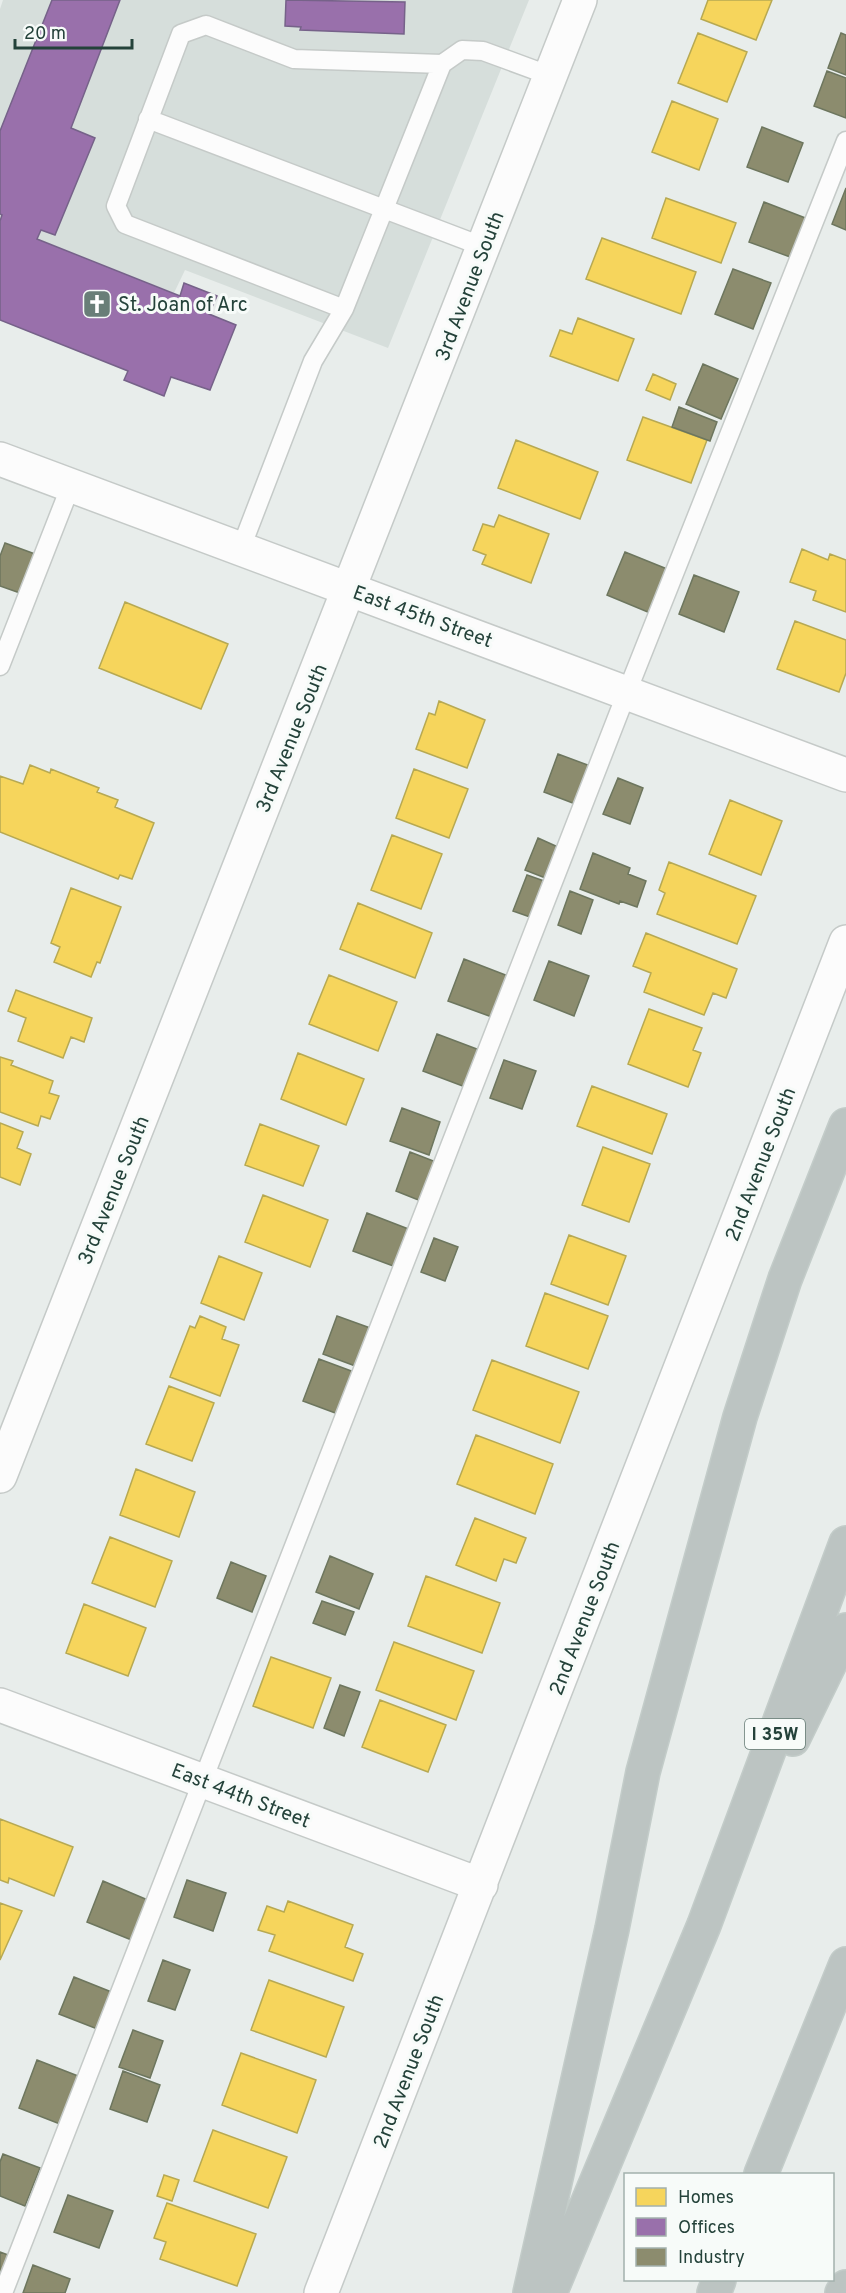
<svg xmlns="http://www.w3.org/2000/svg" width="846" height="2293" font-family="Overpass,sans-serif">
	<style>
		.built { fill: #d6dedb }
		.homes { fill: #f6d55c; stroke: #b7a952; stroke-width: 1.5 }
		.offices { fill: #9970ab; stroke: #766289; stroke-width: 1.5 }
		.industry { fill: #8c8c6e; stroke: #6d765e; stroke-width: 1.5 }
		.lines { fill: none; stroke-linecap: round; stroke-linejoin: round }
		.lane-casing { stroke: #c5cac8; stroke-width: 21 }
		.street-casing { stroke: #c5cac8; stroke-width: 36 }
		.highway-casing { stroke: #c3ccc9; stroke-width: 36 }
		.lane { stroke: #fcfcfc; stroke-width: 18 }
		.street { stroke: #fcfcfc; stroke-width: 33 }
		.highway { stroke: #bcc4c2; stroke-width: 33 }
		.labels { text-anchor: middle; stroke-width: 6; stroke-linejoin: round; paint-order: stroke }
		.shield { fill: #f7fbf9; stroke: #637a73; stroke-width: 1.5 }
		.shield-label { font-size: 18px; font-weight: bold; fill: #24423a }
		.street-label { font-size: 20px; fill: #24423a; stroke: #f7fbf9 }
		.poi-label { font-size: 20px; fill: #24423a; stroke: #f7fbf9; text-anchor: start }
	</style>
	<rect width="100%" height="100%" fill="#e8edeb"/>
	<path class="built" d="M3,0h526l-141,348 -203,-78 -11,23 -174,-69v-215z"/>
	<path class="homes" d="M708,0h64l-16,40 -55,-21z
		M698,33l49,19 -20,50 -49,-19z
		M672,101l46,18 -19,51 -47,-18z
		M666,198l70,25 -15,40 -69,-25z
		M602,238l94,34 -15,42 -95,-35z
		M578,318l56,21 -16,42 -68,-25 10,-26 12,4z
		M653,374l23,10 -6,16 -24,-10z
		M643,417l64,23 -16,43 -64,-23z
		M516,440l82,32 -18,47 -82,-31z
		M499,515l50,19 -18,49 -49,-19 4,-9 -13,-5 10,-26 11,3z
		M802,549l26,11 2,-6 16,6v52l-33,-12 3,-9 -26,-9z
		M125,602l103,42 -27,65 -102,-41z
		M795,621l51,19v33l-7,19 -62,-23z
		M439,701l46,19 -18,48 -51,-19 13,-36 6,2z
		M30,765l20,8 1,-4 48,19 -2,4 21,8 -3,7 39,16 -22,56 -12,-4 -2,4 -118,-47v-56l23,8z
		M414,769l54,20 -19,49 -53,-20z
		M730,800l52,21 -21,54 -52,-21z
		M392,835l50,19 -21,55 -50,-19z
		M669,862l87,34 -19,48 -80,-30 8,-21 -6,-3z
		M71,888l50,19 -21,56 -3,-1 -6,15 -37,-15 6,-15 -9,-4z
		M358,903l74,30 -17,45 -75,-29z
		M646,933l91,36 -11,29 -13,-5 -9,22 -60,-23 7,-19 -18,-7z
		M329,975l68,27 -19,49 -69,-27z
		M16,990l76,28 -8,24 -13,-5 -8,21 -45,-17 8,-23 -18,-7z
		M649,1009l53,19 -9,22 8,3 -13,34 -60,-23z
		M298,1053l66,26 -18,46 -65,-26z
		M0,1057l13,4 -2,4 42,16 -4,12 10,3 -9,23 -9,-3 -3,10 -38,-14z
		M592,1086l75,28 -15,40 -75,-28z
		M0,1123l23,9 -6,16 14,6 -11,31 -20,-8z
		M260,1124l59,22 -16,40 -58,-21z
		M603,1147l47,17 -21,58 -47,-17z
		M263,1195l65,25 -18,47 -65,-25z
		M569,1235l57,21 -18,49 -57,-21z
		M219,1256l43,17 -18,47 -43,-17z
		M545,1293l63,23 -20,53 -62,-23z
		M200,1316l26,11 -4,12 17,6 -19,51 -50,-19 20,-51 5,2z
		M492,1360l87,32 -19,51 -87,-33z
		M169,1386l45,17 -22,58 -46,-17z
		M476,1435l77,29 -18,50 -78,-30z
		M136,1469l59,23 -16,45 -59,-22z
		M475,1518l51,20 -10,25 -12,-4 -8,22 -40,-16z
		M110,1537l62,24 -17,46 -63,-24z
		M426,1576l74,27 -18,50 -74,-27z
		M84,1604l62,24 -18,48 -62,-23z
		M394,1642l80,29 -18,49 -80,-30z
		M271,1657l60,21 -18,50 -60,-22z
		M380,1700l66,25 -18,47 -66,-25z
		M0,1819l73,28 -19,49 -45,-18 -1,5 -8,-3z
		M288,1901l65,24 -8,22 18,7 -10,27 -84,-30 6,-16 -17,-5 9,-24 17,6z
		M0,1903l22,8 -22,49z
		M269,1980l75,27 -18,50 -75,-27z
		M241,2053l75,27 -19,53 -75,-28z
		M213,2130l74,27 -19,51 -74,-27z
		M164,2175l15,5 -7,21 -15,-5z
		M167,2203l89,31 -19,52 -77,-27 6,-17 -12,-4z"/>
	<path class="offices" d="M52,0h68l-49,128 24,10 -40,97 -14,-5 -4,9 143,57 4,-13 33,13 -8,18 27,11 -26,65 -39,-13 -7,19 -40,-16 4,-9 -128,-51v-99l2,-6 -2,-1v-83z
		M286,0l119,2 -1,32 -104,-4 1,-3 -16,-1z"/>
	<path class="industry" d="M841,33l5,2v40l-18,-7z
		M827,71l19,7v40l-32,-12z
		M762,127l41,16 -15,39 -41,-15z
		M846,188v42l-14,-6z
		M764,202l44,17 -15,39 -44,-16z
		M733,269l38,14 -18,46 -38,-15z
		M703,364l35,15 -17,40 -35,-15z
		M679,407l38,15 -7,19 -38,-14z
		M5,543l30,11 -15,39 -20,-7v-30z
		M625,552l47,19 -17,44 -48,-20z
		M694,575l45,17 -15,40 -45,-18z
		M558,754l35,13 -15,38 -34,-13z
		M618,778l25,10 -13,36 -27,-10z
		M538,838l22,10 -12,31 -23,-9z
		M593,853l37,15 -2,6 18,7 -9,26 -17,-6 -1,3 -39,-15z
		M527,875l20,7 -14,36 -20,-7z
		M570,891l23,9 -12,34 -23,-9z
		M464,959l44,17 -16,41 -44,-16z
		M549,961l40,15 -15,40 -40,-16z
		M437,1034l45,17 -14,37 -45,-17z
		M504,1060l32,11 -14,38 -32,-11z
		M402,1108l38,14 -11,33 -39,-14z
		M410,1152l31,12 -15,39 -30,-12z
		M367,1213l44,17 -15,37 -43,-16z
		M434,1238l24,9 -13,34 -24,-9z
		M337,1316l36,13 -15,38 -35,-13z
		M319,1359l35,13 -16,42 -35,-13z
		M330,1556l43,18 -14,35 -43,-17z
		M231,1562l35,14 -14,36 -35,-14z
		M322,1601l32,11 -9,23 -32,-12z
		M340,1685l20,7 -16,44 -20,-8z
		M187,1880l39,13 -13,38 -39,-14z
		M103,1881l47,20 -16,40 -47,-19z
		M163,1960l27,10 -15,40 -27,-9z
		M74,1977l40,16 -14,37 -41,-16z
		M133,2030l30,11 -13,37 -31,-11z
		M37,2060l41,16 -18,48 -41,-16z
		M123,2071l37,14 -13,37 -37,-13z
		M3,2154l37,14 -15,38 -25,-10v-34z
		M68,2195l45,16 -14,37 -45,-16z
		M0,2252l8,3 -8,20z
		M33,2265l37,14 -5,14h-42z"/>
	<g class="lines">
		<g class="lane-casing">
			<path id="lane" d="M148,119l336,128
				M344,309l98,-245 20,-14 21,1 68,25
				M241,548l72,-187 31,-52 -219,-85 -9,-18 65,-172 25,-9 88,34 148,5
				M0,666l71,-181
				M3,2293l624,-1601 219,-551"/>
		</g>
		<g class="street-casing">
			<path id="street" d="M0,459l846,316
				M0,1476l580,-1476
				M0,1705l481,180
				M321,2293l525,-1351"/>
		</g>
		<g class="highway-casing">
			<path id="highway" d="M793,1739l53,-109
				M761,2174l85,-210
				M530,2293l82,-364 31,-157 97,-355 45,-138 61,-154
				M550,2293l154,-368 142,-382
				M714,2293l5,-13
				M842,2293l4,-6"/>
		</g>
		<use href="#lane" class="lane"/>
		<use href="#street" class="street"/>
		<use href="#highway" class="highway"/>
	</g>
	<defs>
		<g id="church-square" transform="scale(1.5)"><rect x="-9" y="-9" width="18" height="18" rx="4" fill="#697e78" stroke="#f7fbf9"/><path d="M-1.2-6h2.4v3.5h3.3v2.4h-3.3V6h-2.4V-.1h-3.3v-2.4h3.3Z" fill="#fff"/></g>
	</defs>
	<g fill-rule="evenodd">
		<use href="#church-square" x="97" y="304"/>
	</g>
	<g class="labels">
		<rect class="shield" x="745" y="1719" width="60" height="30" rx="4.5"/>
		<g class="shield-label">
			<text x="775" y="1740">I 35W</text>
		</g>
		<g class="street-label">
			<text transform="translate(469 286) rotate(-69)" y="7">3rd Avenue South</text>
			<text transform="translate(423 616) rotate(20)" y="7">East 45th Street</text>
			<text transform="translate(291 738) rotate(-68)" y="7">3rd Avenue South</text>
			<text transform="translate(760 1164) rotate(-69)" y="7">2nd Avenue South</text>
			<text transform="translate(113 1190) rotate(-68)" y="7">3rd Avenue South</text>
			<text transform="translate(584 1618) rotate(-69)" y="7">2nd Avenue South</text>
			<text transform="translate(241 1795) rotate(21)" y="7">East 44th Street</text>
			<text transform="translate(408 2071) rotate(-69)" y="7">2nd Avenue South</text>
		</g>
		<g class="poi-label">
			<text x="118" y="311">St. Joan of Arc</text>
		</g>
	</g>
	<rect x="624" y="2173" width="210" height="108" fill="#f7fbf9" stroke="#a3b1ad" stroke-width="1.5"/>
	<rect x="636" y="2188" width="30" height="18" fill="#f6d55c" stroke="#a3b1ad" stroke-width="1.5"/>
	<text x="678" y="2203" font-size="18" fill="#24423a">Homes</text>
	<rect x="636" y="2218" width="30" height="18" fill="#9970ab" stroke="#a3b1ad" stroke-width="1.5"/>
	<text x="678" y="2233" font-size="18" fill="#24423a">Offices</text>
	<rect x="636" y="2248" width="30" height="18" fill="#8c8c6e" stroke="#a3b1ad" stroke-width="1.5"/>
	<text x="678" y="2263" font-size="18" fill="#24423a">Industry</text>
	<path d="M15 39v9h117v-9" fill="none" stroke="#24423a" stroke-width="3"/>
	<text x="24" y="39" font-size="18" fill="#24423a" stroke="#f7fbf9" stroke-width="4.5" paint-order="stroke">20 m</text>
</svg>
